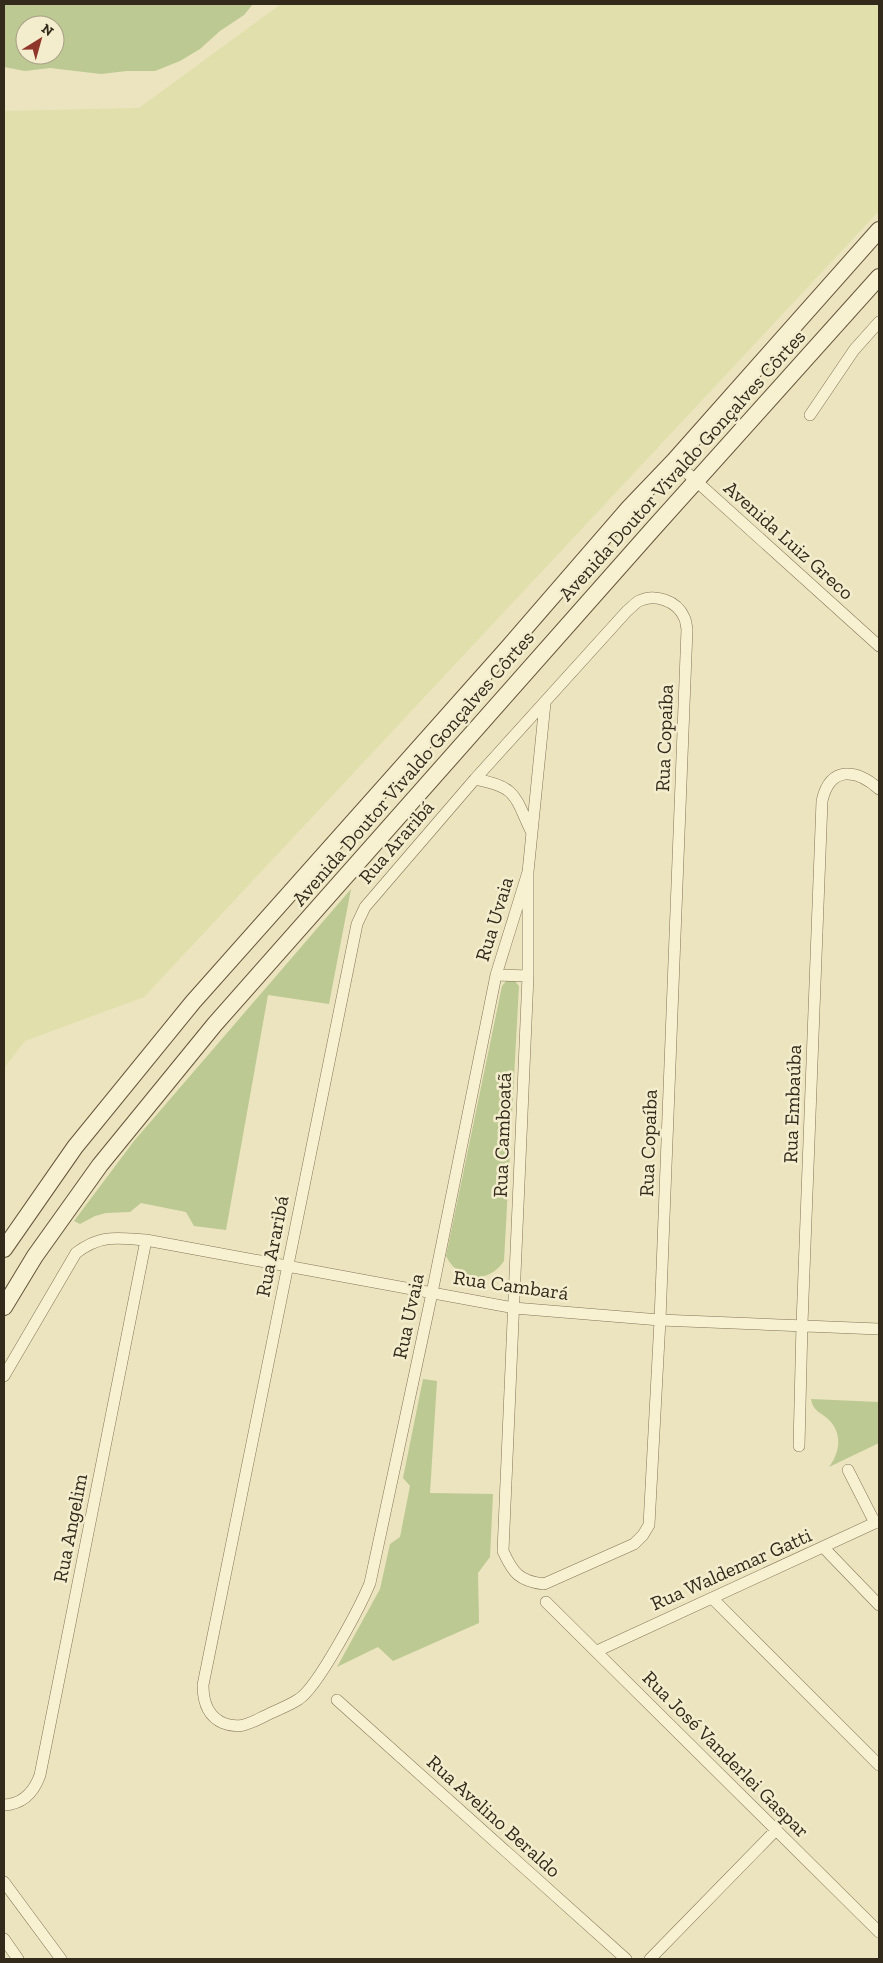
<svg xmlns="http://www.w3.org/2000/svg" width="883" height="1963" font-family="'Zilla Slab',serif">
	<style>
		.farmland { fill: #e1dfac }
		.green { fill: #bcc993; fill-rule: evenodd }
		.lines { fill: none; stroke-linecap: round; stroke-linejoin: round }
		.street-casing { stroke: #837458; stroke-width: 12 }
		.secondary-casing { stroke: #65553b; stroke-width: 18 }
		.street { stroke: #f7f0d1; stroke-width: 11 }
		.secondary { stroke: #f7f0d1; stroke-width: 16 }
		.labels { text-anchor: middle; stroke-width: 5; stroke-linejoin: round; paint-order: stroke }
		.street-label { font-size: 20px; fill: #332a1c; stroke: #f4edcd }
	</style>
	<rect width="100%" height="100%" fill="#ece4be"/>
	<path class="farmland" d="M281,4h598v207l-735,786 -119,44 -21,27v-957l135,-3z"/>
	<path class="green" d="M4,4h249l-9,11 -24,16 -20,18 -20,12 -25,10h-28l-26,3 -51,-6 -25,3 -21,-4zM25,25h30v30h-30z
		M351,889l-22,115 -61,-9 -42,235 -32,-4 -8,-14 -45,-9 -11,9 -24,1 -11,3 -15,8 -6,-3 60,-80z
		M507,980h7l5,6 -15,275c-16,24 -46,20 -58,-5l56,-270z
		M423,1379l14,2 -7,112 63,1 -3,63 -12,16 1,50 -86,38 -15,-14 -41,20 43,-78 10,-45 10,-7 10,-51 -7,-8z
		M811,1399l68,3v41l-50,24c11,-15 14,-34 -1,-48 -8,-7 -15,-8 -17,-20z"/>
	<g class="lines">
		<g class="street-casing">
			<path id="street" d="M810,415l44,-65 25,-28
				M674,461l205,185
				M475,779c42,8 39,16 56,52
				M528,872l-32,103 -64,318 -62,290c-9,22 -52,104 -71,116 -10,7 -23,11 -34,17 -15,7 -25,14 -42,7 -16,-7 -20,-22 -20,-38l154,-761 8,-17 110,-128 152,-168c4,-3 8,-8 12,-10 16,-8 38,0 45,16 2,3 2,8 3,12l-27,691 -11,205 -6,10 -9,9 -90,40c-25,-3 -31,-11 -41,-33l25,-575v-104l17,-169
				M496,975l32,1
				M4,1376l72,-123c25,-19 41,-15 70,-13l368,68 146,12 219,9
				M799,1446l3,-122 20,-523c8,-36 35,-32 57,-12
				M848,1470l27,53
				M824,1548l55,57
				M712,1598l167,167
				M546,1602l333,330
				M597,1651l282,-130
				M337,1700l289,259
				M4,1805c19,-1 30,-13 36,-30l106,-535
				M4,1882l57,77
				M4,1939l14,20
				M650,1959l126,-129"/>
		</g>
		<g class="secondary-casing">
			<path id="secondary" d="M4,1249l71,-102 118,-145 313,-352 123,-142 45,-47 205,-231
				M4,1307l31,-51 65,-91 115,-141 437,-494 227,-253"/>
		</g>
		<use href="#street" class="street"/>
		<use href="#secondary" class="secondary"/>
	</g>
	<g class="labels">
		<g class="street-label">
			<text transform="translate(682 465) rotate(-48)" y="7">Avenida Doutor Vivaldo Gonçalves Côrtes</text>
			<text transform="translate(789 540) rotate(42)" y="7">Avenida Luiz Greco</text>
			<text transform="translate(664 738) rotate(-88)" y="7">Rua Copaíba</text>
			<text transform="translate(413 768) rotate(-49)" y="7">Avenida Doutor Vivaldo Gonçalves Côrtes</text>
			<text transform="translate(396 842) rotate(-49)" y="7">Rua Araribá</text>
			<text transform="translate(494 919) rotate(-73)" y="7">Rua Uvaia</text>
			<text transform="translate(792 1104) rotate(-88)" y="7">Rua Embaúba</text>
			<text transform="translate(502 1135) rotate(-88)" y="7">Rua Camboatã</text>
			<text transform="translate(648 1143) rotate(-88)" y="7">Rua Copaíba</text>
			<text transform="translate(272 1246) rotate(-79)" y="7">Rua Araribá</text>
			<text transform="translate(511 1285) rotate(8)" y="7">Rua Cambará</text>
			<text transform="translate(408 1316) rotate(-78)" y="7">Rua Uvaia</text>
			<text transform="translate(70 1528) rotate(-79)" y="7">Rua Angelim</text>
			<text transform="translate(731 1569) rotate(-24)" y="7">Rua Waldemar Gatti</text>
			<text transform="translate(726 1754) rotate(45)" y="7">Rua José Vanderlei Gaspar</text>
			<text transform="translate(494 1816) rotate(42)" y="7">Rua Avelino Beraldo</text>
		</g>
	</g>
	<rect width="883" height="1963" fill="none" stroke="#332a1c" stroke-width="10"/>
	<g transform="translate(40 40) rotate(37)"><circle r="24" fill="#f4edcd" stroke="#a79f86"/>
	<path d="M0-4L9 19L0 12L-9 19Z" fill="#90352a"/>
	<text y="-8" font-size="14" font-weight="bold" text-anchor="middle" fill="#332a1c">N</text>
	</g>
</svg>
